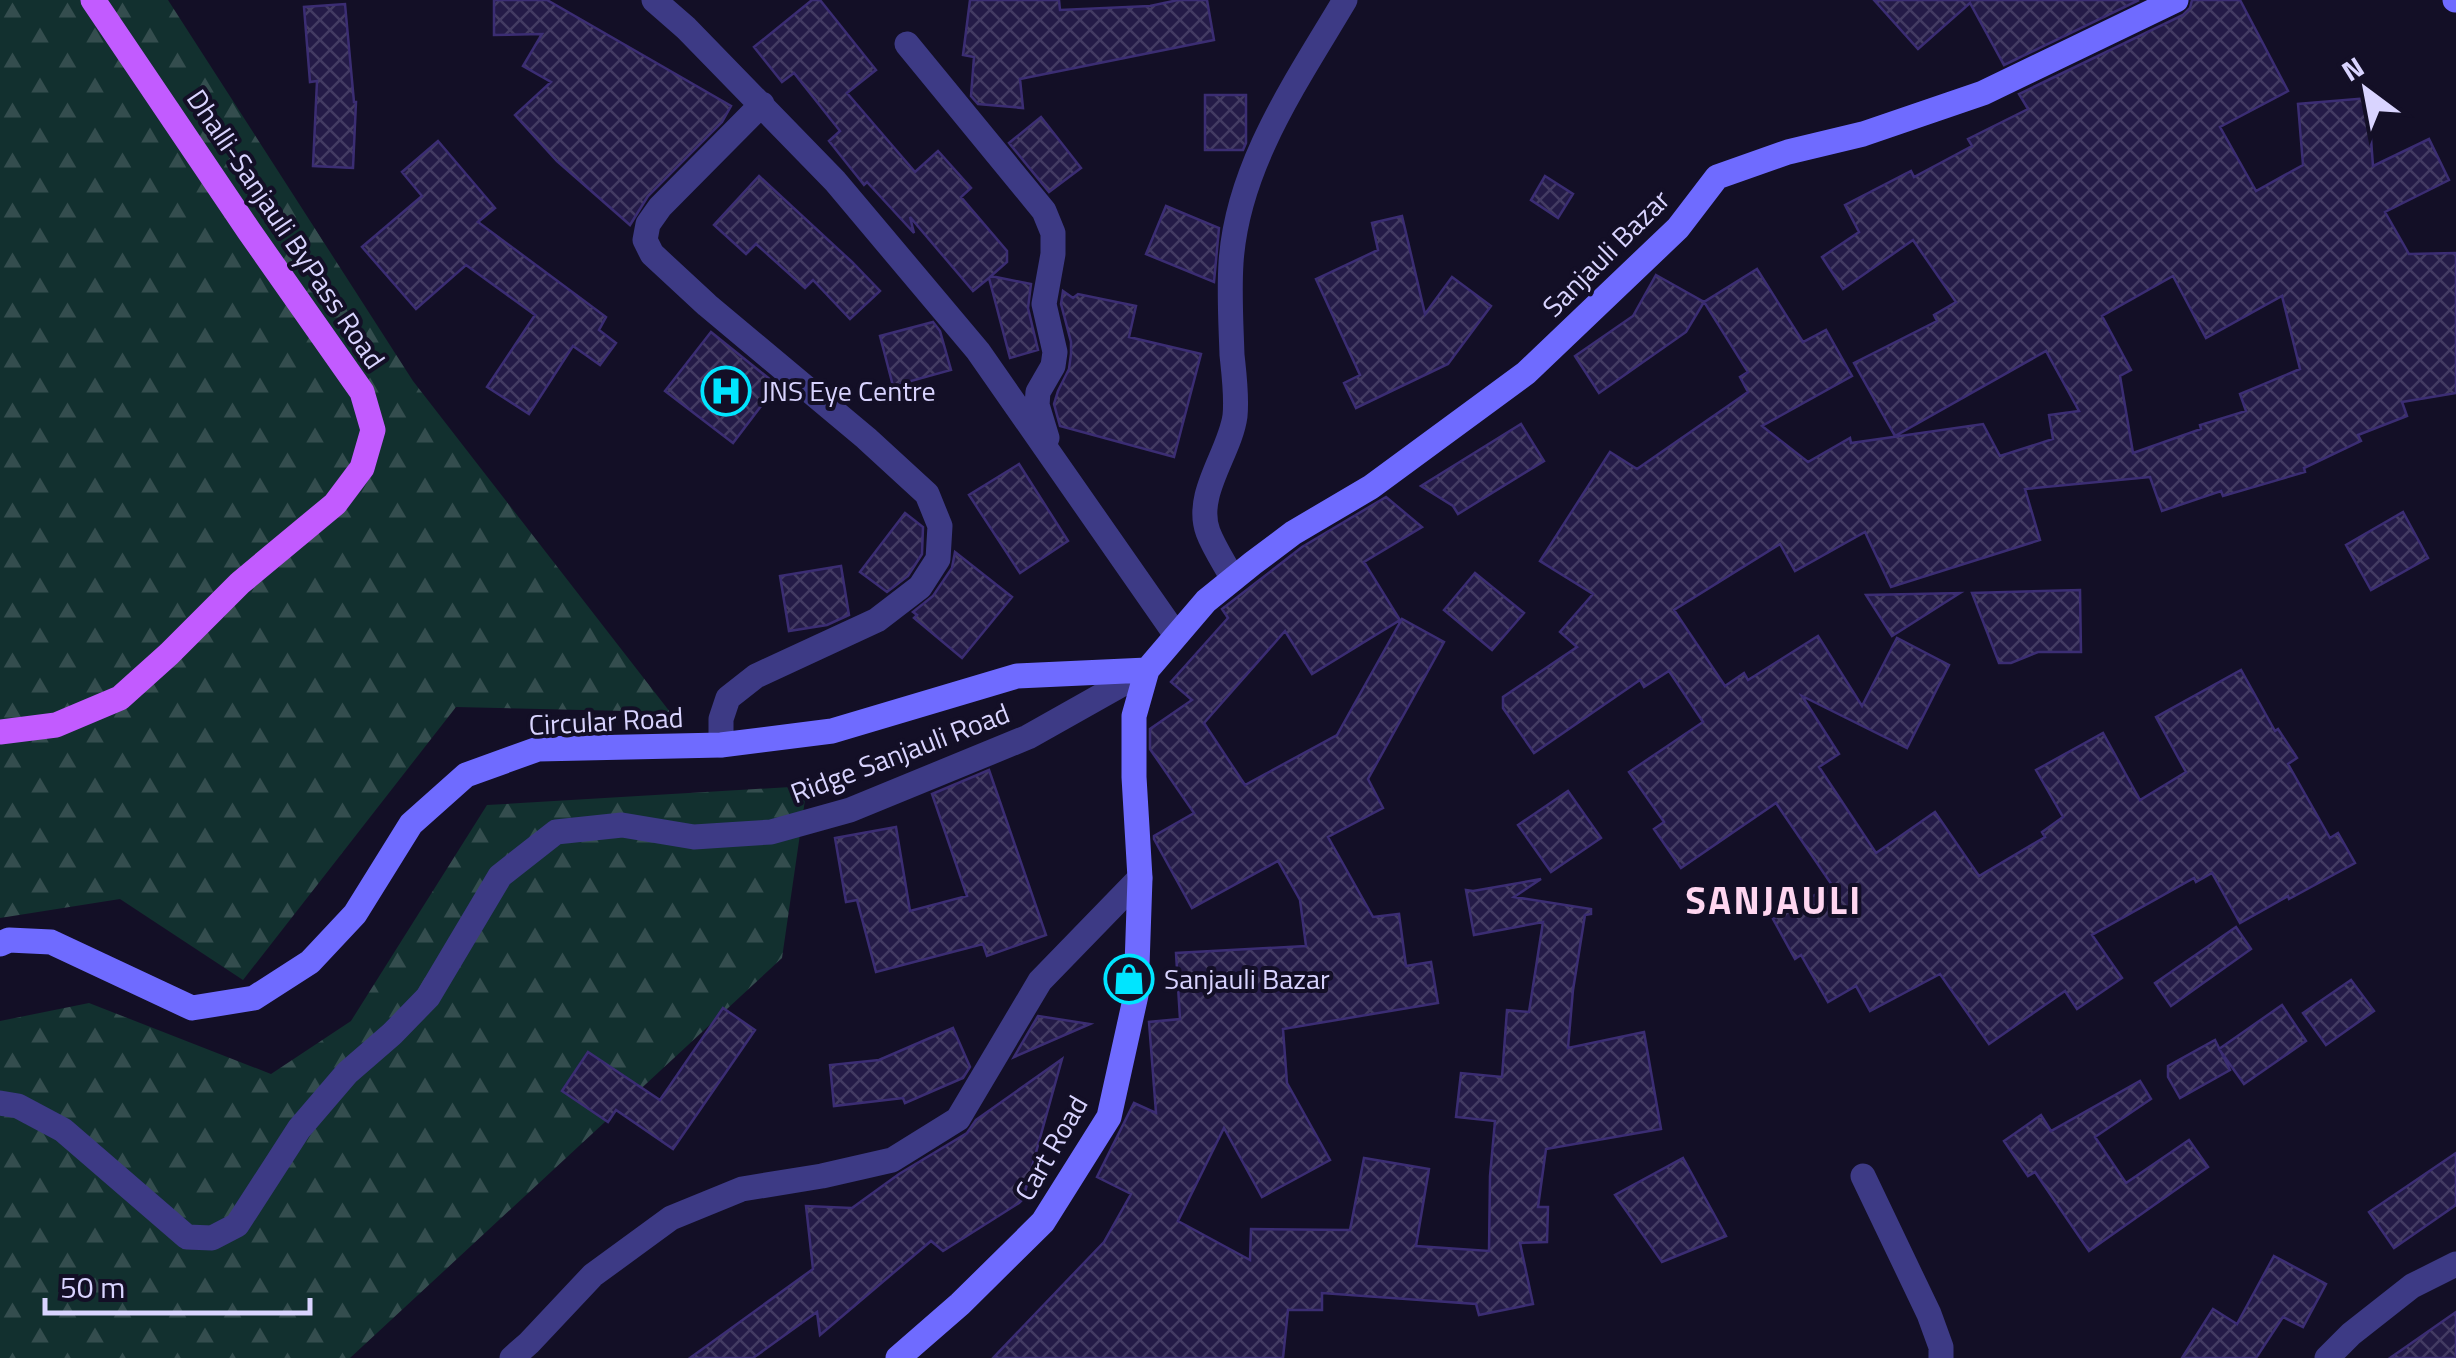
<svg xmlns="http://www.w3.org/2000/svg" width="2456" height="1358" font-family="'Titillium Web',sans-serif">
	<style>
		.forest { fill: url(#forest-firs) }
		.building { fill: url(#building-cross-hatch); stroke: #3b2d73; stroke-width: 2.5; fill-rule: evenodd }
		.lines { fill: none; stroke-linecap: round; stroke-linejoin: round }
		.minor { stroke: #3d3a85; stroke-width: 25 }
		.tertiary { stroke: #3d3a85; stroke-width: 25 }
		.secondary { stroke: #6f6bff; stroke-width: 25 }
		.primary { stroke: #c25bff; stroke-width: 25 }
		.labels { text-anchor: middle; stroke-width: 8; stroke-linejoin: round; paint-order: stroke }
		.street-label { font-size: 28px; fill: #d9d4ff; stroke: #130f26 }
		.poi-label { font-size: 28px; fill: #d9d4ff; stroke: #130f26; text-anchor: start }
		.district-label { font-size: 38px; font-weight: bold; letter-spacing: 2.5px; fill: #ffd6f0; stroke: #130f26 }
	</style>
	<defs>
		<pattern id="forest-firs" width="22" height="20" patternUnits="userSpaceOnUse" patternTransform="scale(2.5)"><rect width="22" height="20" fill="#12302f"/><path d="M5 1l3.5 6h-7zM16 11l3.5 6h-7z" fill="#344d4e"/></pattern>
		<pattern id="building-cross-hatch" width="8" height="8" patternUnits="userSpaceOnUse" patternTransform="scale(2.5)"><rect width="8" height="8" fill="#241b47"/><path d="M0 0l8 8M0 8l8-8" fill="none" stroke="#433b63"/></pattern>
	</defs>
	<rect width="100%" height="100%" fill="#130f26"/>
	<path class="forest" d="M0,0h168l245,381 257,331 -214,-5 -213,273 -123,-81 -120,19z
		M807,786l-25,172 -432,400h-350v-337l89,-18 182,71 80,-53 136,-216z"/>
	<path class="building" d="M494,0h53l184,106 -9,16 -74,74 -18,29 -73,-64 -42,-46 36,-33 -28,-16 19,-32 -48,1z
		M812,0h8l56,70 -29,23 68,79 23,-21 33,37 -10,9 46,54v11l-16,14 40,8 -3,24 10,42 -28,8 -21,-80 -16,13 -63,-74 4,16 -47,-51 -3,3 -35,-44 11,-10 -46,-58 -12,9 -28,-35z
		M970,0h89l1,10 90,-4 28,-6h29l7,40 -194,39 3,29 -45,-4 -7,-8 3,-39 -11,-2z
		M1874,0h265l-135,65 -34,-62 -52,46z
		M2192,0h48l48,91 -68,36 36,64 47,-26 -5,-61 70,-6 5,68 56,-27 20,41 -64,32 24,42 47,-1v140l-54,9 5,14 -49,19 3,6 -57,27 1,4 -82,24 -2,-5 -59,20 -12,-34 -125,12 15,51 -149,47 -26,-55 -70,39 -15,-27 -106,66 51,76 19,-13 4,7 70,-44 44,70 35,-68 52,27 -42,83 -105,-52 37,58 -20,13 57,86 59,-41 44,64 66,-39 -3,-5 21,-15 -27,-47 67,-37 37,67 46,-28 -30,-55 85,-47 34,61 3,-2 19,29 -9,6 42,74 8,-5 17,30 -66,36 -1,-3 -48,27 -28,-50 -16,9 -2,-4 -102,57 30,43 -45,31 -12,-18 -76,53 -49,-70 -70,37 -14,-25 -28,16 -27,-47 -6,4 -22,-40 59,-34 -56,-82 -95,65 -27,-39 10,-7 -35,-50 74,-50 -34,-51 -25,16 -4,-7 -106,73 -31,-45v-11l74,-50 -17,-15 33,-38 -53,-33 70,-109 27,17 111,-77 -8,-15 8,-5 -44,-70 53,-33 46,73 23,-12 26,46 -90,50 46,36 42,-24 1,5 132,-19 17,32 53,-17 -4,-24 30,-4 -33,-60 -151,85 -41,-73 83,-42 -3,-6 22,-13 -43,-62 -70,49 -21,-32 37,-25 -14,-27 66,-34 3,6 58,-31 -4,-7 60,-30 -9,-15 164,-79 7,-7zM2173,276l33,62 76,-42 18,73 -60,25 6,17 -46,14 1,4 -68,24 -13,-77 11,-6 -29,-54z
		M345,4l9,98h2l-3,66 -40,-2 4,-85 -7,1 -6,-75z
		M1205,95h41v48l-3,7h-38z
		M1041,117l40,51 -32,24 -40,-49z
		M438,141l57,67 -17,14 128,95 -7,13 17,13 -16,22 -27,-19 -44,68 -42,-27 48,-72 -69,-50 -50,44 -54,-62 60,-51 -20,-24z
		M759,176l93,86 28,29 -30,28 -37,-39 -8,8 -49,-44 -10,10 -32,-29z
		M1545,176l28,18 -15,24 -27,-18z
		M1166,206l53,22 -5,54 -68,-28z
		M1402,216l23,98 27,-37 39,29 -43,58 -92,44 -12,-25 16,-8 -44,-96 62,-29 -6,-27z
		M1656,275l48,27 -18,30 -87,61 -24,-37 58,-40z
		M1063,291l10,7 5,-4 58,12 -7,31 72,17 -27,103 -114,-31 -6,-22 4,-13 11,-22 2,-15v-12l-10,-38z
		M933,322l7,9 11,39 -58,16 -13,-50z
		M711,332l66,53 -44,58 -68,-52z
		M1521,424l23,37 -86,53 -5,-8 -32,-20z
		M1019,464l49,77 -48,32 -51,-78z
		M1386,497l36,30 -58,35 36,58 -88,54 -27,-43 -81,92 41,62 92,-50 65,-116 42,23 -76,137 15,29 -55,29 45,80 26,-3 7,52 25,-4 7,41 -155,26 4,54 43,77 -68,37 -38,-69 -46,93 72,39 1,-31 99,1 14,-72 65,11 -13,77 73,5 1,-75 5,-55 -39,-4 5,-44 41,4 5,-67 22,2 14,-90 -69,13 -8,-45 7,1 68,-12 -27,18 77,12v5l-6,1 -12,75 -5,58 76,-16 17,97 -115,20 -8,58h10l-1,35 -27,1 13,61 -54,11 -3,-11 -154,-11v17h-34l-5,48h-290l111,-116 27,-48 -34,-17 37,-74 22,10 -7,-91 31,-3 -4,-66 130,-7 -6,-46 -22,-39 -86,47 -38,-69v-3l40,-23 -44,-64v-20l42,-29 -21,-18 57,-64 -6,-9 80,-62z
		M2403,512l25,46 -57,32 -25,-45z
		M905,513l18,14 -1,27 -14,22 -21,16 -27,-20z
		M955,552l57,45 -50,61 -48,-40 3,-3 -4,-3 20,-16 19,-28z
		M841,566l8,49 -22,10 -38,6 -9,-55z
		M1475,573l49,40 -32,37 -48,-40z
		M2080,590l1,62h-43l-27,11h-12l-27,-70z
		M1960,593l-68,43 -26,-41z
		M989,770l57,165 -59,21 -4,-12 -107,28 -19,-72 -11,2 -11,-64 61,-11 14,84 57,-15 -35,-102z
		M1568,791l33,47 -50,34 -33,-47z
		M2236,927l15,22 -80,57 -16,-23z
		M2351,980l23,31 -48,34 -23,-32z
		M2282,1005l24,36 -62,43 -25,-35z
		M723,1008l32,22 -82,119 -57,-39 -8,12 -46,-31 26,-39 72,48z
		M1038,1016l52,8 -76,33z
		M953,1028l17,39 -7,11 -58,25 -2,-5 -69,8 -4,-41 49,-5z
		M2215,1040l15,30 -50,28 -12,-21v-11z
		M1062,1059l-39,140 -4,4 -76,48 -12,-10 -111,94 -3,-23 -64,46h-63l123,-89 -7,-63 46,2 47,-34 68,-41 9,-13z
		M2140,1081l11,18 -56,38 31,46 63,-43 19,27 -119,84 -54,-79 -7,4 -24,-35 37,-26 10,16z
		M2456,1153v52l-62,43 -25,-36z
		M1683,1158l43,78 -64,26 -47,-67z
		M2274,1256l52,28 -23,43 -20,-10 -27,41h-74l31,-49 24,15z
		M2456,1312v46h-66z"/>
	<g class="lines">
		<path class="minor" d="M654,0l32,28 149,153 143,170 198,284
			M907,44l137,167 9,22v21l-9,50 11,48 -2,14 -15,26 -1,13 10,33
			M1233,579c-8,-15 -19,-31 -25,-47 -14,-38 22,-79 27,-116 2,-20 -1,-42 -3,-61 -1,-31 -3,-61 -1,-92 6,-97 66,-182 114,-263
			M721,745v-26l7,-21 28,-22 121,-56 43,-33 18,-28 2,-33 -13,-32 -61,-56 -159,-133 -55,-51 -7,-14 3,-16 12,-17 102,-103
			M1863,1176l66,138 12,33v11
			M512,1358l17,-15 64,-68 78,-57 71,-29 80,-13 70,-16 66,-41 82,-138 100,-103
			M2327,1358l24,-24 61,-48 44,-22"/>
		<path class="tertiary" d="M0,1103l18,3 45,24 124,107 25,1 25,-13 62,-96 48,-56 45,-39 36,-37 72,-121 56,-44 66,-7 72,12 77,-5 79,-22 178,-73 119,-67"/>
		<path class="secondary" d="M2455,0h1
			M0,944l9,-4 42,2 141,66 62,-10 56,-36 45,-48 56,-90 55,-49 72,-26 183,-4 111,-14 185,-55 130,-6
			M898,1358l62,-54 83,-82 66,-105 27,-122 4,-117 -6,-101v-61l13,-46 59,-69 47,-38 40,-30 78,-46 155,-114 152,-145 39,-51 71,-25 75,-18 120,-41 193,-93"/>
		<path class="primary" d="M0,732l56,-7 64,-27 49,-44 71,-71 95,-79 27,-36 11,-38 -11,-38 -113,-161 -156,-231"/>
	</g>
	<defs>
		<g id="hospital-ring" transform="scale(2.5)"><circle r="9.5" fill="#130f26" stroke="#00e5ff" stroke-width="1.5"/><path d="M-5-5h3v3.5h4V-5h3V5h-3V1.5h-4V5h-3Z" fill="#00e5ff"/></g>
		<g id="shop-ring" transform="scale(2.5)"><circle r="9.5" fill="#130f26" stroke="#00e5ff" stroke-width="1.5"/><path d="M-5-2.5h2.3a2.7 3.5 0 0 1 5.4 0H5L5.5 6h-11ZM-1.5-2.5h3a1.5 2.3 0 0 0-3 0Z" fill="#00e5ff"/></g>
	</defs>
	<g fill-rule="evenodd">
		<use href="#hospital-ring" x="726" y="391"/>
		<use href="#shop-ring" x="1129" y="979"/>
	</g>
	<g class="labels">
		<g class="street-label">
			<text transform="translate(286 229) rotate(56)" y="10">Dhalli-Sanjauli ByPass Road</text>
			<text transform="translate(1606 253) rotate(-45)" y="10">Sanjauli Bazar</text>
			<text transform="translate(606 721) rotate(-3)" y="10">Circular Road</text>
			<text transform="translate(900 753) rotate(-21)" y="10">Ridge Sanjauli Road</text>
			<text transform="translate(1051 1148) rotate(-60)" y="10">Cart Road</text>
		</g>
		<g class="poi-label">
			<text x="761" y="401">JNS Eye Centre</text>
			<text x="1164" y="989">Sanjauli Bazar</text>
		</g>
		<g class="district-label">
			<text x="1774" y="914">SANJAULI</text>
		</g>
	</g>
	<g transform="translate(2366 90) rotate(328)" stroke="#130f26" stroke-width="8" paint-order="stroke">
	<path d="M0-8L18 38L0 25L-18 38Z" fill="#d9d4ff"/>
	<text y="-15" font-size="28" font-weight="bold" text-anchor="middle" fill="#d9d4ff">N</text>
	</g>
	<path d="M45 1298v15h265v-15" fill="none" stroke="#d9d4ff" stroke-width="5"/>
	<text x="60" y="1298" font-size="30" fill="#d9d4ff" stroke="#130f26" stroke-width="8" paint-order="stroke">50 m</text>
</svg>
